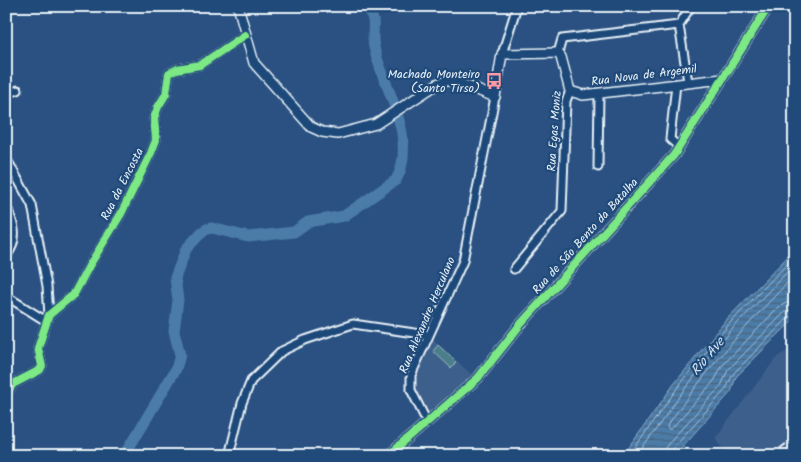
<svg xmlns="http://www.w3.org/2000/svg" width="801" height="462" font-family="Kalam,sans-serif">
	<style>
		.built { fill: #3c5e8c }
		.garden { fill: #4b7e8a; stroke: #9ab8c1 }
		.water { fill: url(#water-rules); stroke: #8aaac8 }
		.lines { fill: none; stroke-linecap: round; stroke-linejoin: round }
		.shore { stroke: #a9c2d8; stroke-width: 1 }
		.river { stroke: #4b7ba8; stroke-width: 11 }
		.minor-casing { stroke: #e8f1f8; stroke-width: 11 }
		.tertiary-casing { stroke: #e8f1f8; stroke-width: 12 }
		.minor { stroke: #1f4a7a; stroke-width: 7 }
		.tertiary { stroke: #1f4a7a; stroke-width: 9 }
		.rail { stroke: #e8f1f8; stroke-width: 2; stroke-dasharray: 8 4; stroke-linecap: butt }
		.cycleway-casing { stroke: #1f4a7a; stroke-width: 11 }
		.cycleway { stroke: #7ce984; stroke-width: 8 }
		.labels { text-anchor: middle; stroke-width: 4.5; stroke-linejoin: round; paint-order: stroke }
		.poi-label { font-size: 12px; fill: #e8f1f8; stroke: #1f4a7a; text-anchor: end }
		.street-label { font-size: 12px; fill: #e8f1f8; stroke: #1f4a7a }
		.water-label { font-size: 14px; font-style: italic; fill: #d0dfec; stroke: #1f4a7a }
	</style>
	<defs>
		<pattern id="water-rules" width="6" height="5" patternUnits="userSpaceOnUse" patternTransform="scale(1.25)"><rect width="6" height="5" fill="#4b7ba8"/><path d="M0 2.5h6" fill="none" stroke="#49647e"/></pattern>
	</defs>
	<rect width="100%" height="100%" fill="#2a5181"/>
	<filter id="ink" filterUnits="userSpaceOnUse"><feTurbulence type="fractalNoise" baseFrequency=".02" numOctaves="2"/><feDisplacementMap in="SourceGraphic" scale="10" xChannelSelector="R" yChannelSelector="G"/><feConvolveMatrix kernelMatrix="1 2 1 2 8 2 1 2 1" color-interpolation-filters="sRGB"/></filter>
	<g filter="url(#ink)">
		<path class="built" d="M432,338l40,37 -42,37h-3l-6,-9 -5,-14h-1v-6l2,-13z
			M795,346v110h-66l-14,-18 62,-81z"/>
		<path class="garden" d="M438,345l18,17 -5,6 -18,-17z"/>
		<path class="water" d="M795,249v69l-59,59 -5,15 -57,64h-51l51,-72 52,-64z"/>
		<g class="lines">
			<path class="shore" d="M795,275c-46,47 -90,96 -128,151l1,3h3l43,-48 9,-16 56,-58 7,-4 9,-2
				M629,456l49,-69 52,-64 65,-67
				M637,456l46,-65 51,-64 61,-63
				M664,456l1,-8 8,-10 48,-52 7,-16 57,-58 10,-3
				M670,456l1,-5 7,-9 48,-53 7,-15 56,-57 6,-2"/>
			<path class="river" d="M124,456l52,-87 4,-14 -6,-24 4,-31 -3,-22 11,-29 16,-17 5,-3 5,-1 36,9 46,-5 14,-10 36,-6 52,-36c21,-37 -8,-87 -19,-122 -2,-6 -4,-13 -4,-19 0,-7 1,-13 0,-19 -1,-6 -5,-9 -6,-14"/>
			<g class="minor-casing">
				<path id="minor" d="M558,53l4,-14 117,-14
					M502,54l15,-48
					M688,82l-9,-57 12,-19
					M676,84l-6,55 9,8
					M6,94l12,-4
					M6,158l26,47 15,81 2,29
					M598,167l1,-74
					M6,205c8,18 14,35 0,51
					M514,269l48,-58 4,-110 4,-10
					M6,296l40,25
					M6,394l7,-10 27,-14 2,-4 -4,-18 11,-33 25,-21 15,-28 32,-52 30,-61 5,-13 -2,-22 4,-11 8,-13 3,-21 8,-4 23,-4 45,-30
					M427,422l-16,-32v-15l52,-114 32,-164
					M229,456l13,-53 9,-22 31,-30 23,-11 48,-16 75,11"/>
			</g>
			<g class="tertiary-casing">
				<path id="tertiary" d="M238,6l16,57 57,64 11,5 16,2 38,-10 63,-41 12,-3 44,17 7,-43 56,-1 3,4 9,34 13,4 139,-16
					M388,456l90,-78 42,-53 154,-170 95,-149"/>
			</g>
			<use href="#minor" class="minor"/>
			<use href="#tertiary" class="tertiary"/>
			<path class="rail" d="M770,456l25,-19"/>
			<g class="cycleway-casing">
				<path id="cycleway" d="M6,394l7,-10 27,-14 2,-4 -4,-18 11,-33 25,-21 15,-28 32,-52 30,-61 5,-13 -2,-22 4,-11 8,-13 3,-21 8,-4 23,-4 45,-30
					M388,456l90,-78 42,-53 154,-170 95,-149"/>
			</g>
			<use href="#cycleway" class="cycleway"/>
		</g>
	</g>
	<defs>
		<g id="bus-bare" transform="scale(1.35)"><path d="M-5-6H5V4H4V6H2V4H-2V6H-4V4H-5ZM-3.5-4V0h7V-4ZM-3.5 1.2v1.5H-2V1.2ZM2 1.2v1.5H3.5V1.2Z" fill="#ff9aa2" stroke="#1f4a7a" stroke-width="2.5" paint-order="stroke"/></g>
	</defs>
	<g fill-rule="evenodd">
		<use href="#bus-bare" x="494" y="81"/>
	</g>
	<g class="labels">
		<g class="poi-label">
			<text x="480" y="78">Machado Monteiro<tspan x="480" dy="14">(Santo Tirso)</tspan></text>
		</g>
		<g class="street-label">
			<text transform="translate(644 75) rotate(-7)" y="4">Rua Nova de Argemil</text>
			<text transform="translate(554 131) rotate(-86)" y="4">Rua Egas Moniz</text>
			<text transform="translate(122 184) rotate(-63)" y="4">Rua da Encosta</text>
			<text transform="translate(585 236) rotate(-48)" y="4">Rua de São Bento da Batalha</text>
			<text transform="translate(427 315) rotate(-67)" y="4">Rua Alexandre Herculano</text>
		</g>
		<g class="water-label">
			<text transform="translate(707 356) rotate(-50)" y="5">Rio Ave</text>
		</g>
	</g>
	<rect width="801" height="462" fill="none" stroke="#1f4a7a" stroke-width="25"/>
	<rect x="12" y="12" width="776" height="437" fill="none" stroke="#e8f1f8" stroke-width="2" filter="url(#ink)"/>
</svg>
